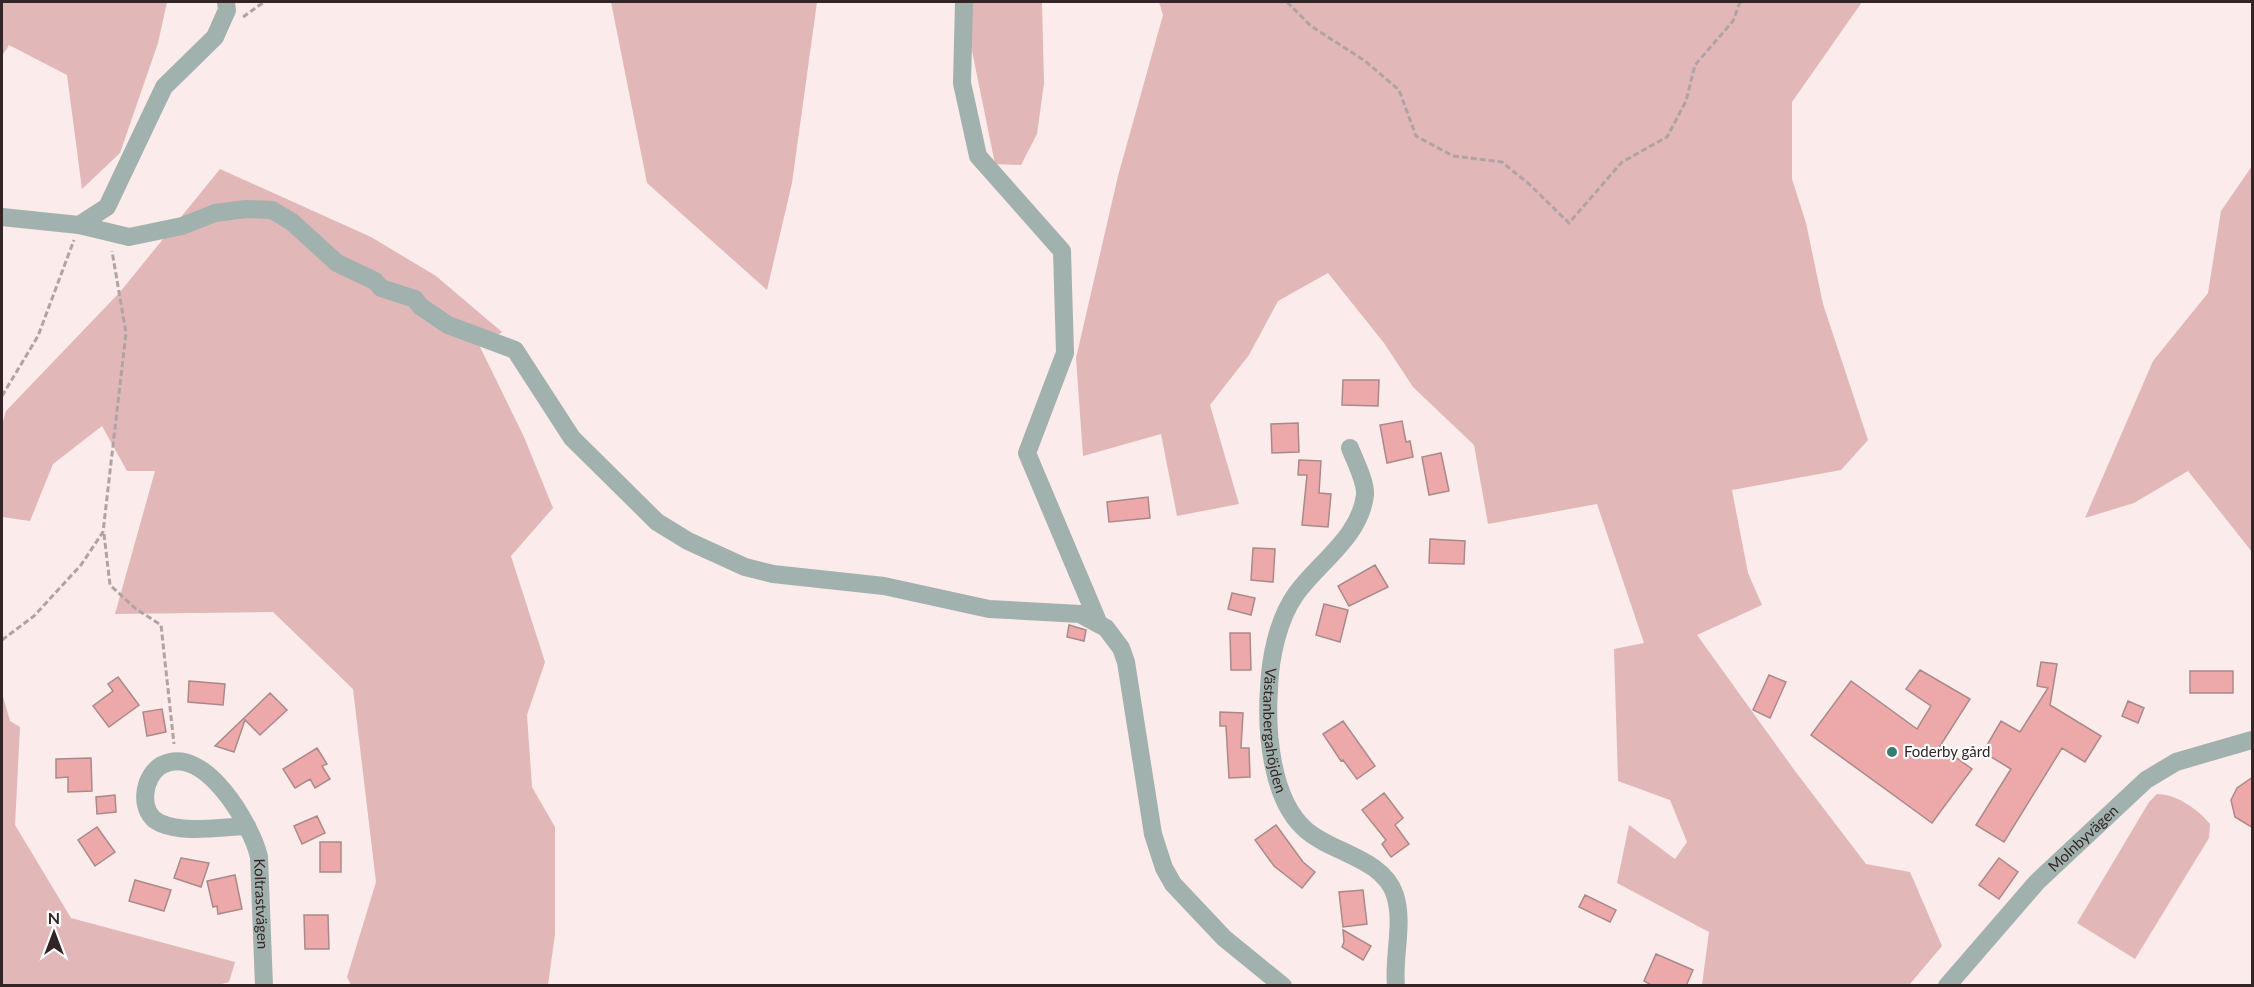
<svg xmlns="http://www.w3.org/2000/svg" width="2254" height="987" font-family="Lato,sans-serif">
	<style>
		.green { fill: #e2b7b7 }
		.building { fill: #eda9aa; stroke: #ab8989; stroke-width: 1.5 }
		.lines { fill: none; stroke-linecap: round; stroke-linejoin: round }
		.path { stroke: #b2a3a3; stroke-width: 3; stroke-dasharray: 6 3; stroke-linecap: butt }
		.minor { stroke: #a0b1ae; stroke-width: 18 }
		.poi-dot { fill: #377d73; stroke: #fdfdfd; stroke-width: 2 }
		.labels { text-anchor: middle; stroke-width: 4.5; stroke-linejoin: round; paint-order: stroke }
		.street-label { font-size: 15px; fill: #332525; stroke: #fdfdfd }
		.poi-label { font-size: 15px; fill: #332525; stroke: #fdfdfd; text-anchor: start }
	</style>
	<rect width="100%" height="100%" fill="#fbebeb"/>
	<path class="green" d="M2,2h165l-9,41 -38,110 -38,36 -15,-114 -58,-30 -7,11z
		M611,2h206l-25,181 -25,107 -120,-107z
		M970,2h72l2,81 -7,51 -16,31 -26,-1 -25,-123z
		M1159,2h703l-70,100v77l14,44 17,81 45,136 -27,30 -109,20 16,83 14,32 -65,30 98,136 71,93 44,8 32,74 -33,39h-207l7,-53 -92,-49 12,-58 46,34 12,-17 -17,-42 -52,-19 -4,-132 30,-6 -47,-139 -109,20 -14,-79 -61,-58 -29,-44 -56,-70 -50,28 -29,54 -39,50 29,99 -62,12 -16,-82 -78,22 -7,-98 42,-182 45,-161z
		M2252,166v386l-64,-81 -54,32 -49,15 68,-157 55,-68 13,-82z
		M220,169l151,68 65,39 66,56 -22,15 44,90 29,71 -42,48 34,106 -18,53 5,72 23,40v107l-7,51h-197l-4,-8 29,-95 -23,-193 -80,-77 -158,2 40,-143h-28l-25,-45 -49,38 -23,57 -28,-4v-92l4,-14 114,-119z
		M2,693l8,28 10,6 -5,98 56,93 164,44 -6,20 -15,4 -212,-1z
		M2157,794c19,0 41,15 53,30l-1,14 -74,121 -58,-36 72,-121z"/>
	<path class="building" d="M1343,380h36l-1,26 -36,-1z
		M1402,421l4,21 4,-1 3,16 -26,6 -7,-38z
		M1298,423l1,29 -27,1 -1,-29z
		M1441,453l8,38 -20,4 -7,-38z
		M1299,460l22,1 -2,32 12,1 -3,33 -26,-2 5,-50h-9z
		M1148,497l2,21 -41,4 -2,-20z
		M1430,539l35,2 -1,23 -35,-1z
		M1253,548l22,1 -2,33 -22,-2z
		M1375,565l13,22 -39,19 -11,-20z
		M1232,593l23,5 -4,17 -23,-6z
		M1324,604l24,6 -8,32 -24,-7z
		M1069,625l17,5 -2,11 -17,-4z
		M1230,633h20l1,37h-20z
		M2041,662l16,2 -7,41 51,31 -16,26 -23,-14 -58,94 -28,-17 35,-56 -28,-17 18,-31 19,11 28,-44 -11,-2z
		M1920,670l50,29 -30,47 32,23 -40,54 -121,-88 40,-54 66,48 14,-23 -25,-17z
		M2190,671h43v22h-43z
		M1769,675l17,7 -16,36 -17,-8z
		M118,677l21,28 -30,22 -16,-21 20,-15 -5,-7z
		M189,681l36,3 -2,21 -35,-3z
		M270,693l17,17 -27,25 -15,-15 -11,32 -19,-6z
		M2128,701l16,7 -6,15 -16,-7z
		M162,709l4,23 -19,4 -4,-24z
		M1220,712l23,1 -2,35h8l1,29 -21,1 -3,-52h-6z
		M1343,721l32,45 -18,13 -14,-19 -2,1 -18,-27z
		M317,748l10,16 -5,2 8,13 -15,9 -5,-9 -15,9 -12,-19z
		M91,758l1,33 -24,1v-15l-12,1v-19z
		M2253,777v51l-18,-11 -4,-17 6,-12z
		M1384,793l19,25 -8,7 14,19 -18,13 -9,-13 4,-4 -24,-30z
		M115,795l1,17 -19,2 -1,-17z
		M317,816l8,17 -23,11 -8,-18z
		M1276,825l27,37 12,10 -13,16 -28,-22 -19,-26z
		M97,827l18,25 -20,14 -17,-26z
		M320,842h21v30h-21z
		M181,858l28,5 -8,24 -27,-9z
		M1999,858l19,14 -19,27 -20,-14z
		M235,875l7,34 -24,5 -1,-8 -4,1 -6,-26z
		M135,880l36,10 -7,21 -35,-10z
		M1363,890l4,34 -24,3 -4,-35z
		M1585,895l31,15 -6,12 -31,-15z
		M304,915h24l1,34h-24z
		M1343,930l28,16 -8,14 -21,-13 2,-5z
		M1656,954l37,16 -7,16h-33l-9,-5z"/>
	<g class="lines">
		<path class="path" d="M1287,2l24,24 54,35 34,29 17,46 37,20 49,6 27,22 40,39 53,-61 45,-25 19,-36 9,-36 38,-44 7,-19
			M243,17l21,-15
			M2,396l36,-60 36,-96
			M104,534l6,51 26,24 25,16 13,119
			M2,640l32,-24 47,-51 22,-33 23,-199 -14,-82"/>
		<g class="minor">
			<path d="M964,2l-2,81 16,73 84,95 3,102 -38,100 72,171"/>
			<path d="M2,217l77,8 50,12 53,-11 33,-13 31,-4 26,1 20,12 45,41 38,18 6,7 34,11 5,7 28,19 67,25 57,88 85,84 31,19 57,26 28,7 111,12 105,23 91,5 26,14 15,20 5,14 27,172 11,34 9,16 51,54 59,48"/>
			<path d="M79,225l28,-18 57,-120 51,-50 12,-27 -1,-8"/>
			<path id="s1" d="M1350,448c5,13 16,34 15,47 -5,42 -46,67 -69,99 -18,25 -26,64 -27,95 -3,42 2,111 37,141 26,23 77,28 89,65 9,29 -2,61 1,91"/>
			<path id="s2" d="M247,826c-27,1 -62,8 -87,-3 -22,-10 -18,-47 2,-58 43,-22 90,61 97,92l5,129"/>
			<path id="s3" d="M1947,986l90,-104 109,-102 30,-18 76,-22"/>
		</g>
	</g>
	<circle class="poi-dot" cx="1892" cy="752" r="6"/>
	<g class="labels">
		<g class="street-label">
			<text dy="5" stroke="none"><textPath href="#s1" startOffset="314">Västanbergahöjden</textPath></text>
			<text dy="5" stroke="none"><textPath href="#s3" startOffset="201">Molnbyvägen</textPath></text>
			<text dy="5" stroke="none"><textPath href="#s2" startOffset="352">Koltrastvägen</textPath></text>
		</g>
		<g class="poi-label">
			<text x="1904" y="757">Foderby gård</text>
		</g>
	</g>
	<rect width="2254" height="987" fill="none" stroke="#332525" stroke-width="6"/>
	<g transform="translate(54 933)" stroke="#fdfdfd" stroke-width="4.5" paint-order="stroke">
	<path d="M0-4.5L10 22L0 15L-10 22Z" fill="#332525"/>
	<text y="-9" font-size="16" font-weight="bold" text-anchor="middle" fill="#332525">N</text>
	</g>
</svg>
